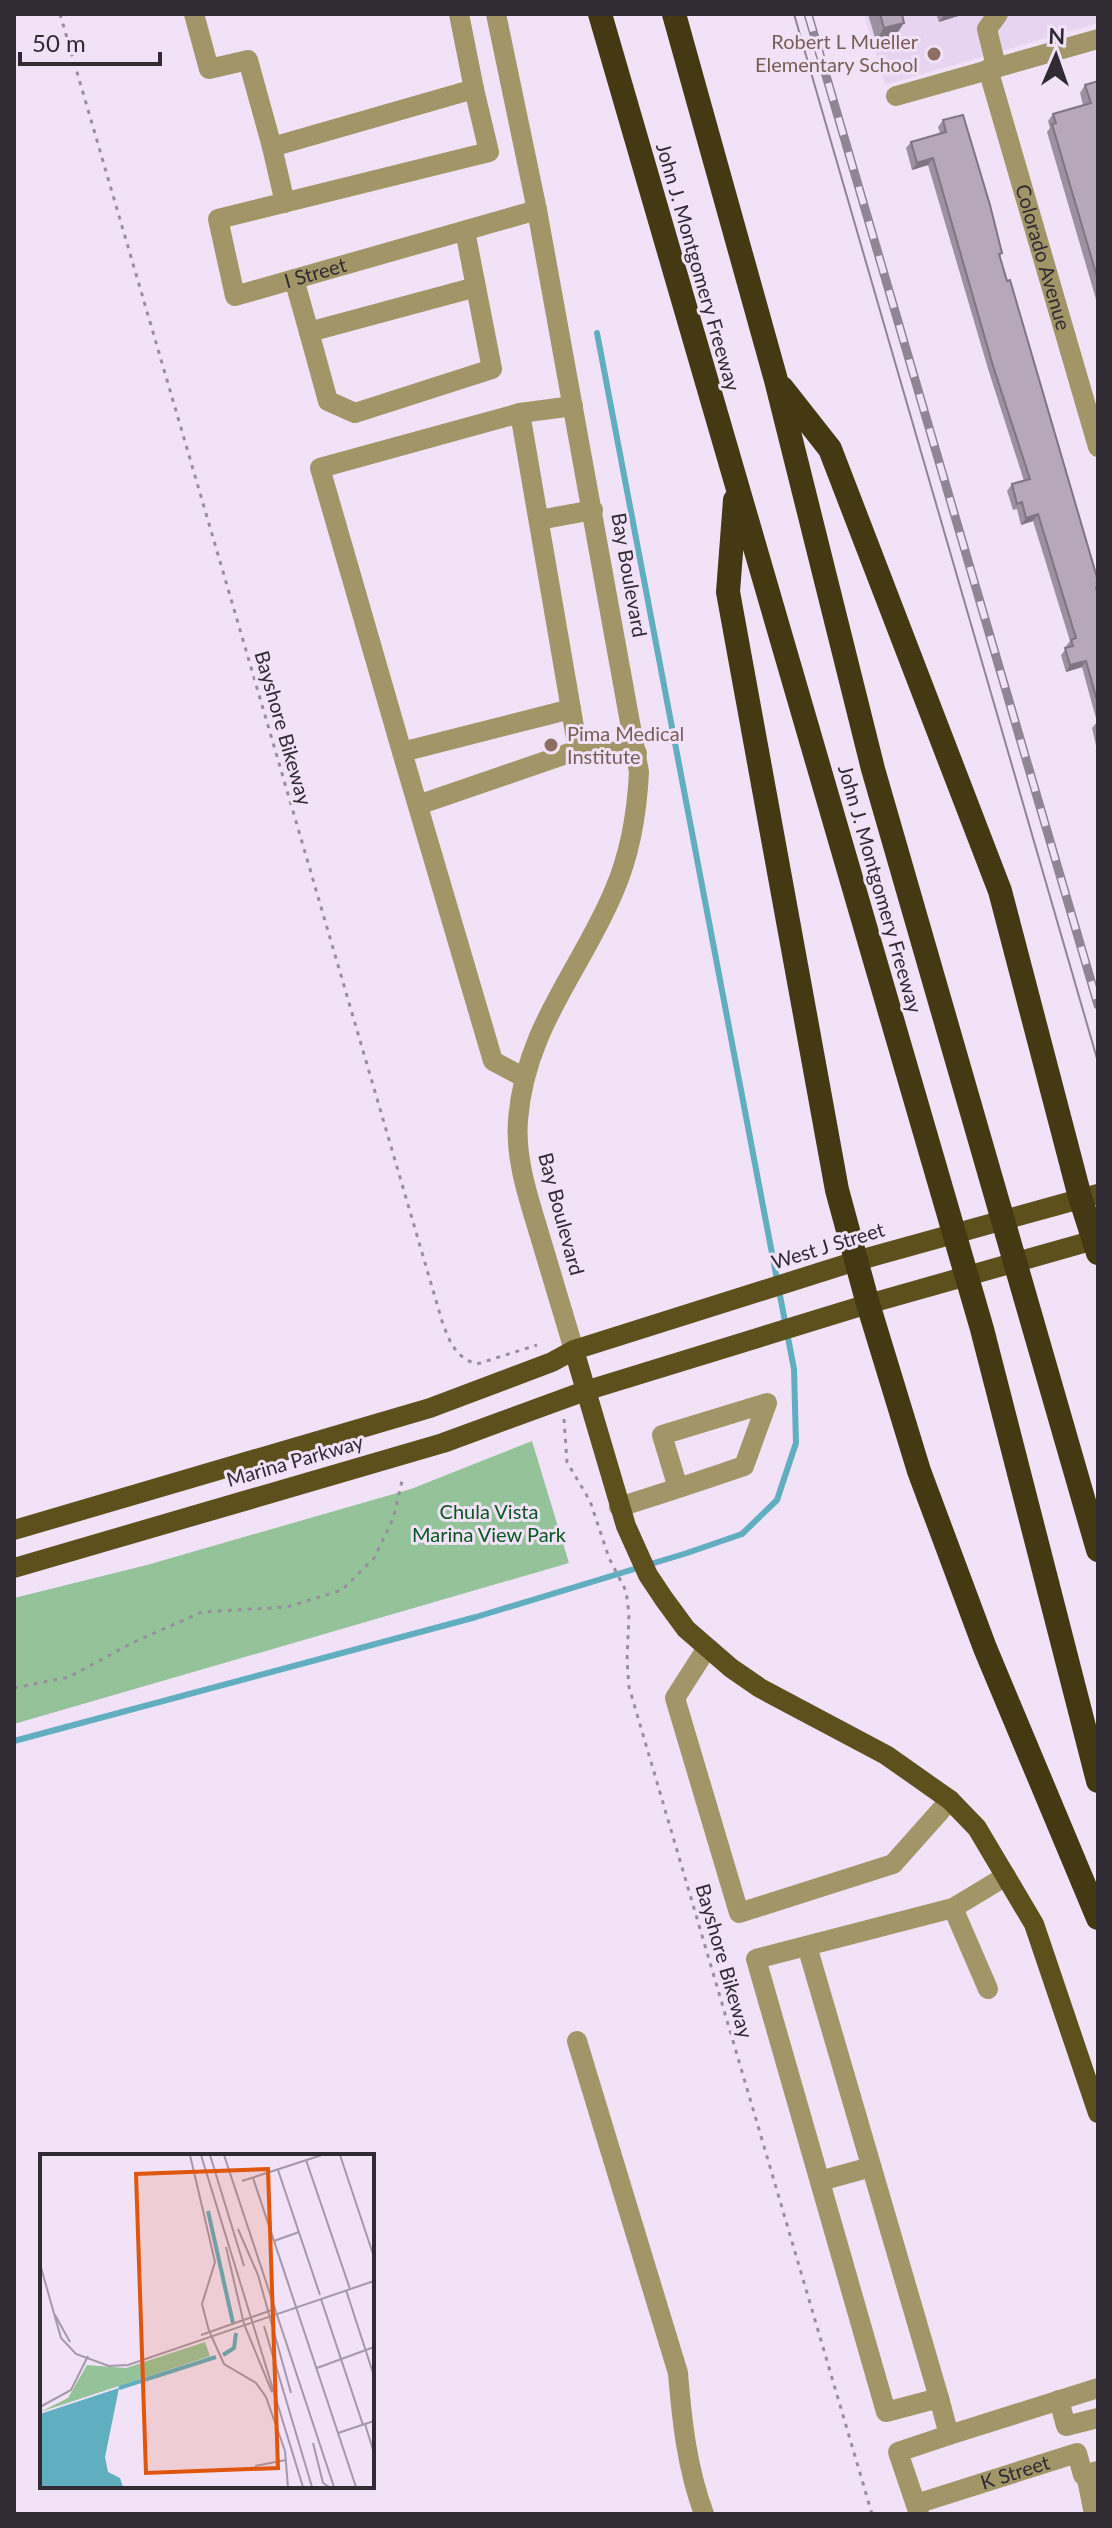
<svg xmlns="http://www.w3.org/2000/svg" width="1112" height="2528" font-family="Lato,sans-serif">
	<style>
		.built { fill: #e7d4f0 }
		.green { fill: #95c399 }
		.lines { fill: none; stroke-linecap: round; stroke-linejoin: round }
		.stream { stroke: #60aebf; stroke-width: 6 }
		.path { stroke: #988e9e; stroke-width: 3; stroke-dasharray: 4 6; stroke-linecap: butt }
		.minor { stroke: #a29568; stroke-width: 20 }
		.major { stroke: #5e501d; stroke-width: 20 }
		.highway { stroke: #443913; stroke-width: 24 }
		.tram { stroke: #8f8594; stroke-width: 2 }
		.rail-casing { stroke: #8f8594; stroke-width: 9 }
		.rail { stroke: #f1e2f8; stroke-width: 6; stroke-dasharray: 18; stroke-linecap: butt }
		.wall { fill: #9d90a1 }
		.shaded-wall { fill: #7f7583 }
		.building { fill: #b6a7bb; stroke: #7f7583; stroke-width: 2 }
		.education-dot { fill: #8d6e63; stroke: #f1e2f8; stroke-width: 3 }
		.labels { text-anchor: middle; stroke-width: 6; stroke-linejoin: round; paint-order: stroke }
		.education-label { font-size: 20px; fill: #785e54; stroke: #f1e2f8; text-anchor: end }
		.street-label { font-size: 20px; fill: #302a33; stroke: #f1e2f8 }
		.park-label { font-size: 20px; fill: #0a5620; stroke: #f1e2f8 }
		.inset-river { fill: none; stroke: #60aebf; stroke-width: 4 }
		.inset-road { fill: none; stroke: #a498a9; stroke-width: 2 }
		.view { fill: #df570e; fill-opacity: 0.15; stroke: #df570e; stroke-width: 4 }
		.inset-edge { fill: none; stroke: #302a33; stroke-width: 4 }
	</style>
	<rect width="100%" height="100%" fill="#f1e2f8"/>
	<path class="built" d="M864,14h234v9l-213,62z"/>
	<path class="green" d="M532,1441l37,122 -555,161v-126l133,-33 264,-76z"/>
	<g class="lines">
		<path class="stream" d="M14,1741l462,-124 211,-64 55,-19 35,-34 19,-57 -2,-74 -197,-1036"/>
		<path class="path" d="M60,14l382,1307c7,19 13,37 35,43l60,-19
			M564,1419l3,43 23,39 19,57 17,33 3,23 -2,46 2,27 243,827
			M14,1688l55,-11 65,-35 68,-30 85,-5 55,-17 32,-32 19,-39 9,-38"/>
		<g class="minor">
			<path d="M194,14l15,55 39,-9 24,87"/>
			<path d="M459,14l15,75"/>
			<path d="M496,14l41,196 102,562c-2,41 -8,80 -25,119 -33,79 -89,137 -96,229 -3,39 10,76 21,113 12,39 23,78 35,117"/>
			<path d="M996,66l-9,-37 11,-15"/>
			<path id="s1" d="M988,69l110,378"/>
			<path d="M896,96l202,-57"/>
			<path id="s2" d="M285,203l-13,-56 202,-58 15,63 -271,67 17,77 302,-86"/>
			<path d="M465,231l27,138 -137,44 -27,-12 -19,-69 167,-45"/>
			<path d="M294,279l15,53"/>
			<path d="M573,406l-53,7 58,337 59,3"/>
			<path d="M520,413l-200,55 82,284 169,-43"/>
			<path d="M539,520l54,-10"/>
			<path d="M402,752l91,309 32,17"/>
			<path d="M418,805l160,-55"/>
			<path d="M619,1507c42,-13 84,-27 125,-41l23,-63 -105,32 16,53"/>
			<path d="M707,1648l-32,50 64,215 154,-49 57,-64"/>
			<path d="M953,1908l35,81"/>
			<path d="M807,1946l132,452 -53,14 -130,-453 197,-51 53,-32"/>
			<path d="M577,2041l101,332c4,49 9,95 26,141"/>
			<path d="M820,2181l51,-14"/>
			<path d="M1059,2400l7,26 32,-8"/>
			<path d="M949,2435l149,-47"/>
			<path d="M1086,2474l8,40"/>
			<path id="s3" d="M916,2504l161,-51 6,22 15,-4"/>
			<path d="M919,2514l-21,-62 51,-17 -10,-37"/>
		</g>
		<path class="major" d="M574,1350l52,176 22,49 16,24 22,30 45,39 29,20 126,67 64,45 27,28 57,96 64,189
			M14,1530l416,-122 122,-46 22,-12 282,-89 242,-67
			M14,1568l429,-125 142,-52 283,-87 230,-65"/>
		<path class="highway" d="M600,14l382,1315 116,452
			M674,14l102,366 97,389 225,781
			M782,388l48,61 170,442 80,306 18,56
			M735,500l-7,92 109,598 31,114 51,167 66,177 113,270"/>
		<path class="tram" d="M794,14l304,1048"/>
		<g class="rail-casing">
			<path id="rail" d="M808,14l290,991"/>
		</g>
		<use href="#rail" class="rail"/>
	</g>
	<path class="wall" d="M868,14h34l-6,21 -20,6z
		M936,14h24l-2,2 -19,6z
		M1098,81v225l-51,-174 3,-4 -2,-7 5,-7 30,-9 -3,-12 5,-8z
		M943,120l59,133 -2,3 98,333 -1,1 1,4v160l-6,-26 5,-6 -15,-55 -16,5 -5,-17 6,-7 -1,-2 4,-5 -37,-120 -12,4 -4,-16 -4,1 -6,-19 5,-7 12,-3 -35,-109 -61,-207 -16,5 -6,-22 5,-6 29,-9 -2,-6z"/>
	<path class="shaded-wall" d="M945,14h15l-2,2 -19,6z
		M904,23l-8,12 -20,6 8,-13z
		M933,158l-5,7 -16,5 5,-7z
		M1038,514l-5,7 -12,4 5,-7z
		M1086,661l-4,6 -16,5 4,-7z"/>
	<path class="building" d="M880,14h22l2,9 -20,5z
		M1098,81v199l-46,-156 4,-1 -3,-9 38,-11 -6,-18z
		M963,115l27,90 12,48 -3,1 8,27 3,-1 88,301v6l-2,1 2,6v110l-12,-43 -16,4 -5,-17 8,-2 -2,-6 5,-2 -38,-124 -12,4 -4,-16 -5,2 -5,-20 18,-5 -37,-113 -60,-208 -16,5 -6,-21 35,-10 -3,-12z"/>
	<g class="education-dot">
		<circle cx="934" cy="54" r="8"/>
		<circle cx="551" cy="745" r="8"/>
	</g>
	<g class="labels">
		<g class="education-label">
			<text x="918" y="49">Robert L Mueller<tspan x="918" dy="23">Elementary School</tspan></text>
			<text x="567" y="741" text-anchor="start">Pima Medical<tspan x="567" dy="23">Institute</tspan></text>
		</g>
		<g class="street-label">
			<text dy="7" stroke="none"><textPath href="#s1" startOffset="196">Colorado Avenue</textPath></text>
			<text transform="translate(698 267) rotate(74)" y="7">John J. Montgomery Freeway</text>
			<text dy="7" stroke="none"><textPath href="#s2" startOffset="774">I Street</textPath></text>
			<text transform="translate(629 575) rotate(80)" y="7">Bay Boulevard</text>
			<text transform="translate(283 728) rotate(74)" y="7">Bayshore Bikeway</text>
			<text transform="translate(880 889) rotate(74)" y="7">John J. Montgomery Freeway</text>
			<text transform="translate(561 1214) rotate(75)" y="7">Bay Boulevard</text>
			<text transform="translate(828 1246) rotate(-17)" y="7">West J Street</text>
			<text transform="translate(295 1461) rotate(-16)" y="7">Marina Parkway</text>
			<text transform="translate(724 1961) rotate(74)" y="7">Bayshore Bikeway</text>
			<text dy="7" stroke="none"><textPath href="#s3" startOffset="104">K Street</textPath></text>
		</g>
		<g class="park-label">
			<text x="489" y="1519">Chula Vista<tspan x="489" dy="23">Marina View Park</tspan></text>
		</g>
	</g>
	<g transform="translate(40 2154)">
		<rect width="334" height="334" fill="#f1e2f8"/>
		<path d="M165,188l5,14 -170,56 28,-14 19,-33 39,3z" fill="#95c399"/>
		<path d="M79,234l-14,69 3,15 12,6 3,9h-83v-73z" fill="#60aebf"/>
		<path class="inset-river" d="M168,57l25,112M183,201l11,-7 2,-15M79,234l97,-31"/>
		<path class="inset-road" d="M150,1l25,107 -13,42 7,27M161,1l102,332M170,1l34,111M184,1l110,332M300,1l34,102M266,6l44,129M238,16l42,125M213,24l103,309M202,27l80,-26M198,75l20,46 33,118M234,87l25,-9M186,93l18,77 28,68M0,110l21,74 15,16 33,12 19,-1 246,-84M306,136l28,86M281,145l42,126M15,161l15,27M224,172l48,161M170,179l14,31 32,19 10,14 19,54 3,36M161,181l71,-25M277,214l57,-21M0,253l31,-17 17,-34M325,270l9,29M298,279l36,-12M273,289l10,40 6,4M215,312l31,-6"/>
		<path class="view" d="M228,15l10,299 -132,5 -10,-299z"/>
		<rect width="334" height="334" class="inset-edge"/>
	</g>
	<rect width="1112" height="2528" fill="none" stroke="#302a33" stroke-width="32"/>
	<g transform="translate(1056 56) rotate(2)" stroke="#f1e2f8" stroke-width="6" paint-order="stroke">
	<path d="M0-6L14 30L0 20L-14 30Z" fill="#302a33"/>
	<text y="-12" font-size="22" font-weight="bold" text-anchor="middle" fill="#302a33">N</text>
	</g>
	<path d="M20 52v12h140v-12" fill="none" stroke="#302a33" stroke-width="4"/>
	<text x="32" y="52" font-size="24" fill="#302a33" stroke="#f1e2f8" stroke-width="6" paint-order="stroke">50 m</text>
</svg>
